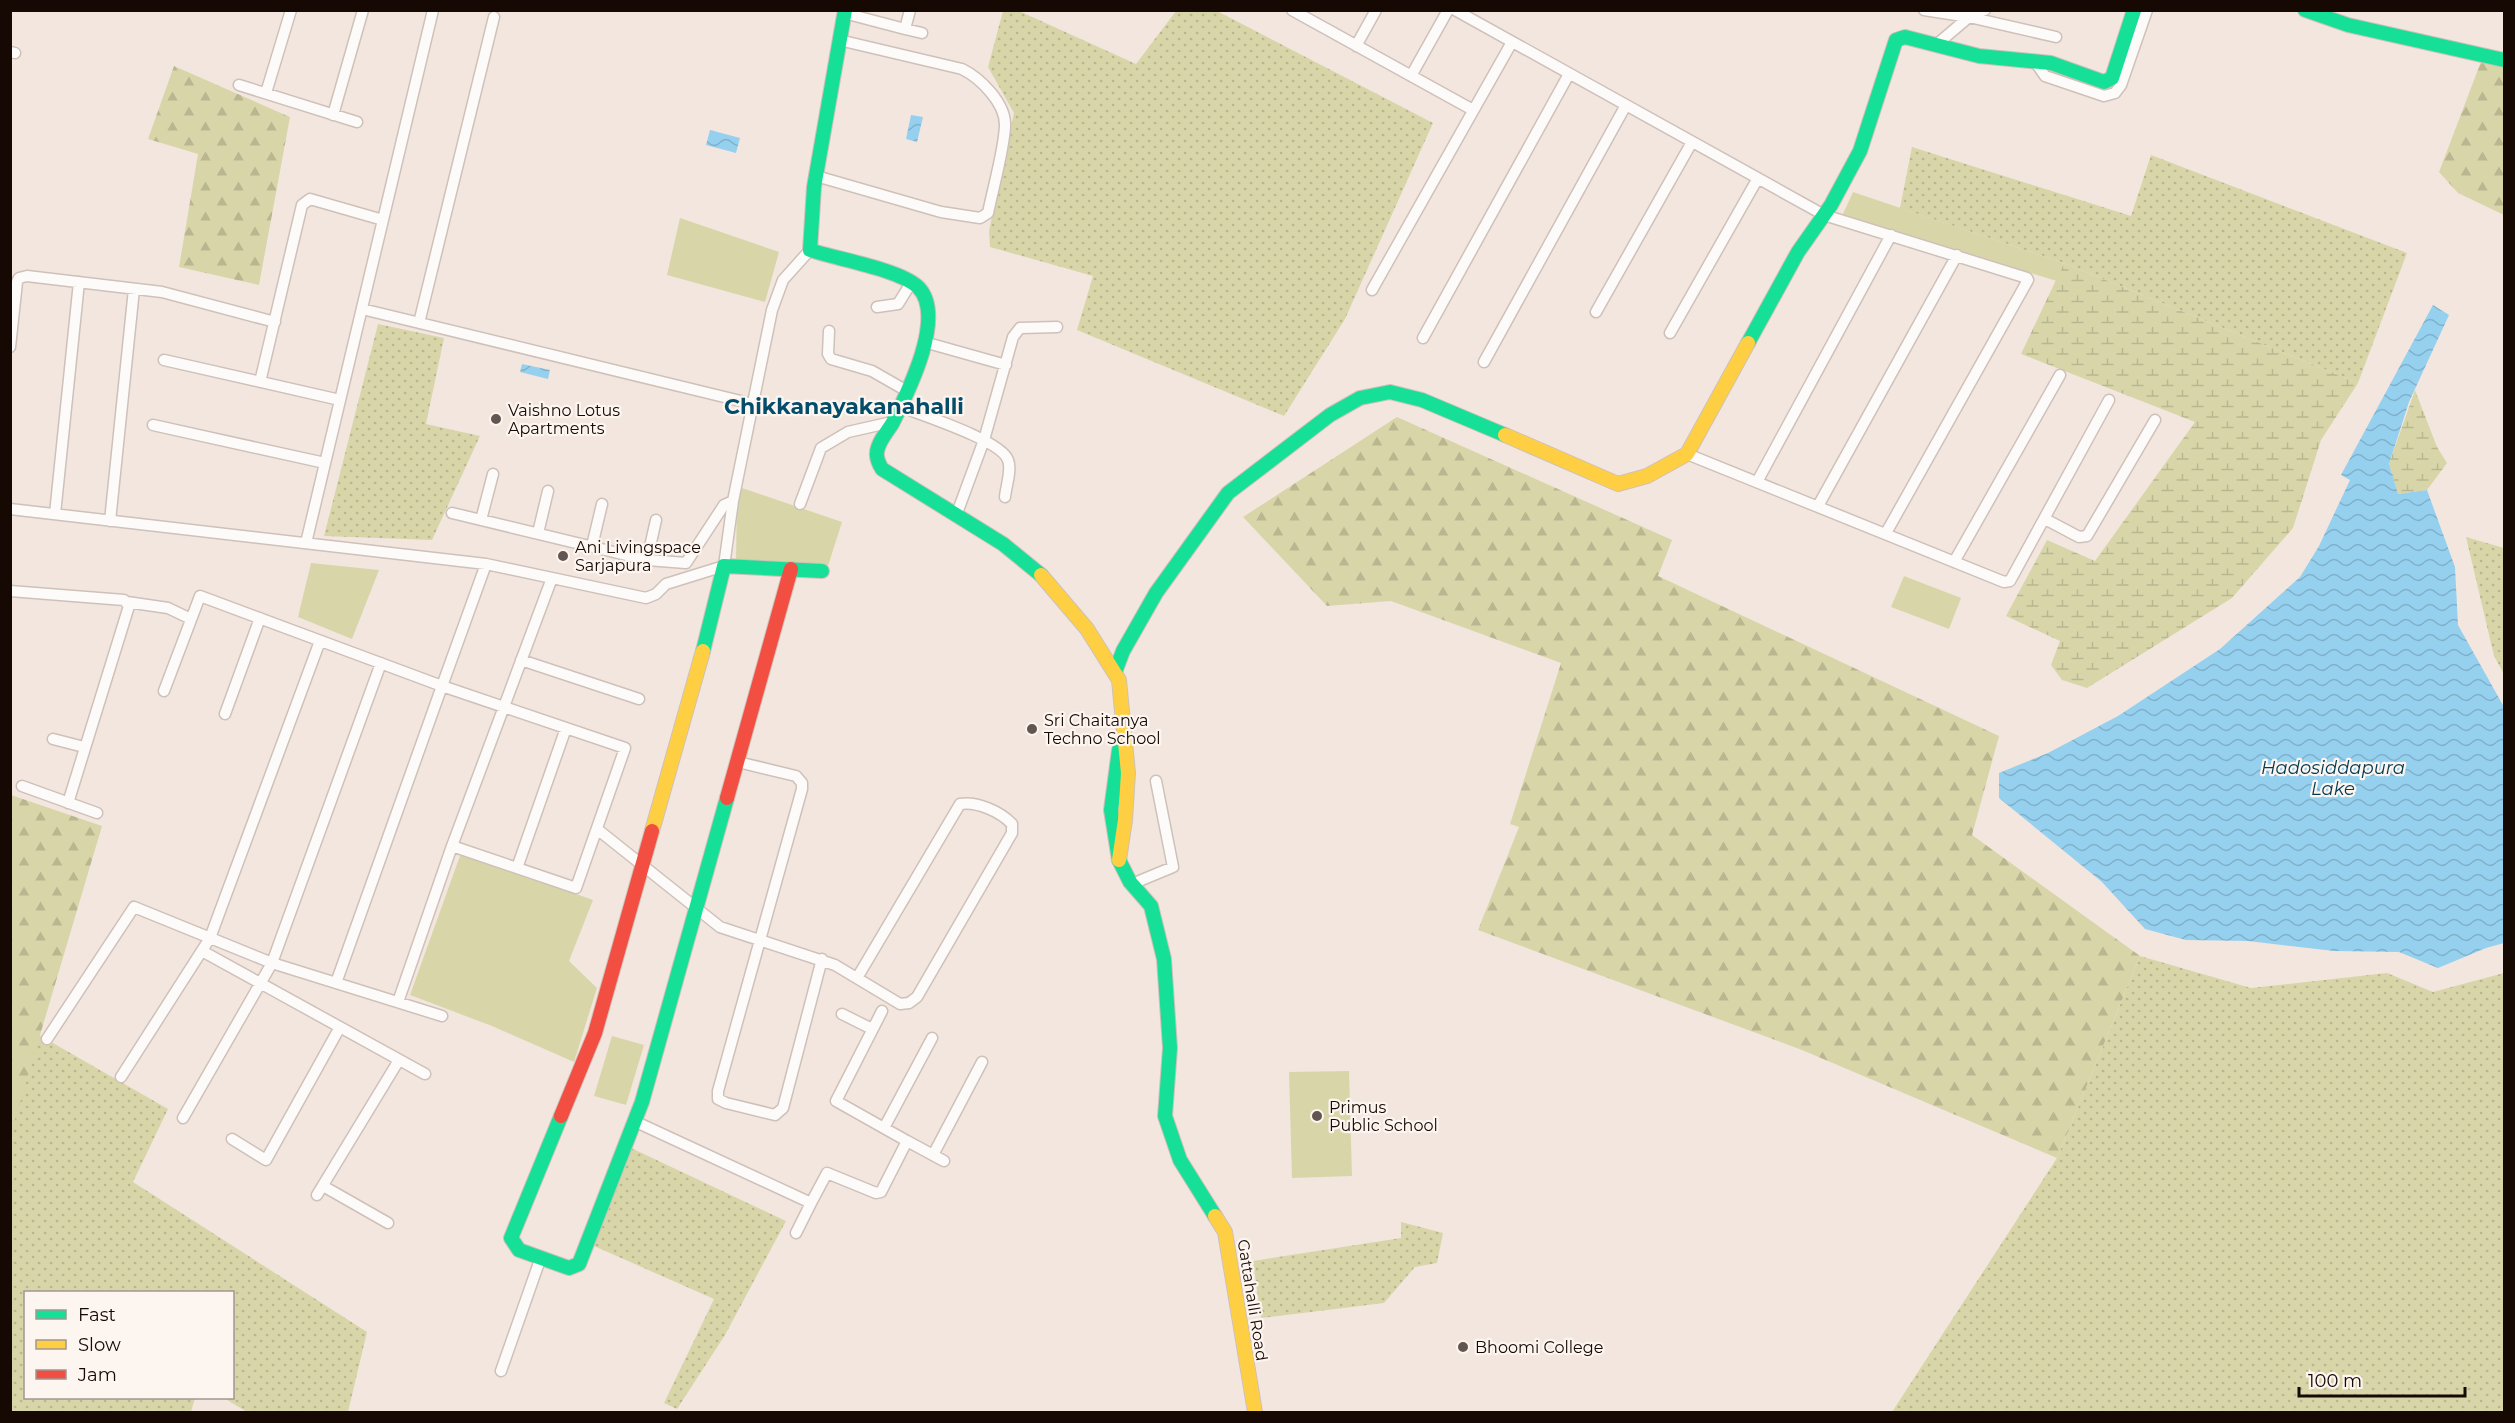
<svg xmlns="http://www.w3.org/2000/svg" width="2515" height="1423" font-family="Montserrat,sans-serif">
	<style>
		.grass { fill: url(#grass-dots) }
		.forest { fill: url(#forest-firs) }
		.wetland { fill: url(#wetland-marsh) }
		.green { fill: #d8d6a9 }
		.water { fill: url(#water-waves) }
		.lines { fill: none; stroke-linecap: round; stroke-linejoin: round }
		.street-casing { stroke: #cec1b9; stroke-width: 13 }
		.fast-casing { stroke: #cec1b9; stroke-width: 16 }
		.slow-casing { stroke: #cec1b9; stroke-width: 16 }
		.jam-casing { stroke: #cec1b9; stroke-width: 16 }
		.street { stroke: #fdfbfa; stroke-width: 10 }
		.fast { stroke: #16e098; stroke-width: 14 }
		.slow { stroke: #ffcf43; stroke-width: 14 }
		.jam { stroke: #f24e42; stroke-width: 14 }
		.poi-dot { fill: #635650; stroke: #fdf5f0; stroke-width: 2 }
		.labels { text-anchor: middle; stroke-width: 4.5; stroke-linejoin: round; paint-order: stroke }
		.poi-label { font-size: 16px; fill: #160903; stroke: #fdf5f0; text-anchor: start }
		.street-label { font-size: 16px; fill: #160903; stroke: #fdf5f0 }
		.water-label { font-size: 18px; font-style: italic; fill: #023a51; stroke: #fdf5f0 }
		.district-label { font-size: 22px; font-weight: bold; fill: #044d6a; stroke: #fdf5f0 }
	</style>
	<defs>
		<pattern id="grass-dots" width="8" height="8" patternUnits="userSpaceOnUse" patternTransform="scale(1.5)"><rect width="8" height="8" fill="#d8d6a9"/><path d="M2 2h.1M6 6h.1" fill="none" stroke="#b9b690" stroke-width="1.8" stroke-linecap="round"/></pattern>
		<pattern id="forest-firs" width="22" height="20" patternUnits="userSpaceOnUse" patternTransform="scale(1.5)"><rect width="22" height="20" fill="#d8d6a9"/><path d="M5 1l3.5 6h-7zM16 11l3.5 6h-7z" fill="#b9b690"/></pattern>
		<pattern id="wetland-marsh" width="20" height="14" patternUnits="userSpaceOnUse" patternTransform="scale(1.5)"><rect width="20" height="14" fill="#d8d6a9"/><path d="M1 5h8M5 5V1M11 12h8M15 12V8" fill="none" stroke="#b9b690"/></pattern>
		<pattern id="water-waves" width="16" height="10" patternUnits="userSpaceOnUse" patternTransform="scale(1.5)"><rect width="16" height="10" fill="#95d0ef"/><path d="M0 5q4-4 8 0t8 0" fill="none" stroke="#80b1cb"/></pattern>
	</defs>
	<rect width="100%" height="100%" fill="#f3e6de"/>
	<path class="grass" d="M1003,11h16l117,53 40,-53h41l216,112 -88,196 -61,97 -207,-86 16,-54 -103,-29 -1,-16 25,-118 -26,-46z
		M1912,147l219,69 20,-61 256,98 -49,130 -294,-120 -164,-55z
		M378,324l66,14 -18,86 54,12 -48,104 -108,-4z
		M2466,537l38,11v126l-10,-18z
		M2140,956l111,32 136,-15 46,19 71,-19v439h-612l165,-254z
		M39,1035l129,74 -35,73 234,150 -19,80h-101l-23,-14h8v-106h-206v106h169l-4,14h-180l-1,-279z
		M629,1147l157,74 -61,114 -48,74 -13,-6 50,-104 -120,-53z
		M1401,1222l42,11 -6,30 -22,4 -31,36 -123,15 -8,-57 148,-23z"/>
	<path class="forest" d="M2482,59l22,5v151l-46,-22 -19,-21z
		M174,66l116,51 -31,168 -80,-18 19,-113 -50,-15z
		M1397,417l275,123 -14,36 341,160 -27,99 168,121 -83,202 -255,-108 -324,-120 41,-103 -9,-3 51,-161 -170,-62 -64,5 -84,-89z
		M11,795l91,31 -91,307 -1,-338z"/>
	<path class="wetland" d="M2064,263l294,120 -37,57 -28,88 -61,70 -145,90 -25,-8 -11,-15 9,-24 -54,-25 41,-76 48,21 100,-139 -174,-68z
		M2415,390l22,57 10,16 -20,27 -29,4 -9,-30z"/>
	<path class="green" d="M1853,192l211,71 -7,18 -215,-65z
		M680,218l99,34 -14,50 -98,-27z
		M742,488l100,34 -14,44 -92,-6 1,-65z
		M311,563l68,7 -27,69 -54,-22z
		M1904,576l57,22 -12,31 -58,-22z
		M461,853l132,47 -24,61 28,27 -23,74 -82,-36 -82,-31z
		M612,1036l32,9 -18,60 -32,-9z
		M1349,1071l3,105 -60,2 -3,-106z"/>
	<path class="water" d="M911,115l12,2 -6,25 -11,-3z
		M710,130l30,8 -4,15 -30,-8z
		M2433,305l16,10 -40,87 -20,62 9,30 29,-4 28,77 3,58 46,82v236l-18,5 -48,20 -39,-16 -65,-1 -86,-10 -62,-1 -41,-11 -43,-47 -103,-84v-25l49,-20 70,-37 102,-67 80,-72 19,-31 31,-66 -9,-5z
		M522,364l28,6 -2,9 -28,-7z"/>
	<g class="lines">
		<g class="street-casing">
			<path id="street" d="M1292,10l181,100
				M1455,10l369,205 203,63 1,2 -142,253
				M1924,10l45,7 87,20
				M844,13l61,16 5,-19
				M905,29l17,4
				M1936,45l33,-28 16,-7
				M1356,46l20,-36
				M10,52l5,1
				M2036,63l9,13 59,20 11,-3 6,-8 26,-75
				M1411,76l37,-66
				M239,85l118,37
				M266,93l25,-83
				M333,115l30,-105
				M816,176l125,36 39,6 8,-5c5,-25 16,-63 17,-87 1,-23 -25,-48 -43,-57l-123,-29
				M1372,290l140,-248
				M877,307l21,-3 13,-21
				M362,309l391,95
				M1596,312l96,-170
				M419,323l75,-306
				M829,331l-1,23 3,5 41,12 35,20
				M1670,333l88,-155
				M1423,338l146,-264
				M924,342l82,23
				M10,347l7,-65 2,-4 8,-2 135,16 113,30
				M164,360l176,40
				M1484,362l142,-257
				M260,382l42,-177 8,-6 73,21
				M899,406c22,9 102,34 109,54 4,10 -2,26 -3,37
				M153,425l172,38
				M1687,454l317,128 6,-1 99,-181
				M1757,482l134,-247
				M800,504l21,-56 27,-16 44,-10
				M1818,506l139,-251
				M10,509l476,55 160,34 10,-4 10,-10 58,-18 9,-65 39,-191 11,-30 27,-30
				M452,513l195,47 39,3 38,-58 9,-4
				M55,514l24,-232
				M956,516l28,-76 29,-103 7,-9 37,-1
				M2045,519l34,18 8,-1 68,-116
				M481,520l12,-46
				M110,521l24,-232
				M538,533l10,-42
				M306,543l127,-533
				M592,546l10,-42
				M647,560l9,-40
				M1954,562l106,-187
				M10,591l114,9 5,6 -61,197
				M127,602l41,6 23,11
				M521,660l118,39
				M164,691l36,-95 242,90 44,-122
				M225,714l35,-96
				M53,739l31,8
				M738,762l58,14 6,7v6l-84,302v8l8,4 49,12 8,-7 39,-149
				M22,786l75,27
				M597,829l123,98 115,38 65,39 9,-1 8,-6 95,-164v-9c-11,-12 -35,-23 -52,-20l-103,174
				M452,846l100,-268
				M517,868l49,-140
				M1132,884l41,-17 -17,-86
				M202,951l223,123
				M336,983l106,-297 183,62 -49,140 -124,-42 -54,156
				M882,1011l-46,90 71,40
				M842,1014l30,15
				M47,1039l87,-132 138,56 170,53
				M121,1077l89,-139 110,-297
				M183,1118l89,-155 109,-300
				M634,1121l177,82 16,-30 49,20 5,-1 26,-51 37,20
				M884,1128l48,-90
				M232,1139l34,21 74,-133
				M933,1155l49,-93
				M323,1186l65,37
				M317,1195l82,-135
				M796,1233l15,-30
				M501,1371l40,-114"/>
		</g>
		<g class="fast-casing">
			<path id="fast" d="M845,10l-31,177 -4,63c26,9 89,19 108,37 29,29 -11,107 -26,137 -5,8 -14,18 -15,28 -1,6 2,12 5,17l121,75 38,31
				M2305,10l43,15 156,35
				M1748,343l50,-91 33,-47 29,-54 36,-111 9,-3 74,19 72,7 53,19 8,-4 22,-68
				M703,651l21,-85 98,5
				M1115,672l8,-21 33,-58 72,-100 102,-78 30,-17 30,-6 32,8 83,35
				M1119,750l-8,60 8,50 11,22 21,24 13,53 6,89 -5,68 15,44 35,56
				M561,1116l-50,122 8,12 50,18 10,-4 63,-162 85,-304"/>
		</g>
		<g class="slow-casing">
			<path id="slow" d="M1505,435l113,49 29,-8 40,-22 61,-111
				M1041,575l46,54 32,51 9,93 -3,47 -6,40
				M652,831l51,-180
				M1215,1216l10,16 30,180"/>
		</g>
		<g class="jam-casing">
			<path id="jam" d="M727,798l64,-229
				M561,1116l34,-83 57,-202"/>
		</g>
		<use href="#street" class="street"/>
		<use href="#fast" class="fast"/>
		<use href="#slow" class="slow"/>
		<use href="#jam" class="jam"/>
	</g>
	<g class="poi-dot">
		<circle cx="496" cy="419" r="6"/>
		<circle cx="563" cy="556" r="6"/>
		<circle cx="1032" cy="729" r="6"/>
		<circle cx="1317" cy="1116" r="6"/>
		<circle cx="1463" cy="1347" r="6"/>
	</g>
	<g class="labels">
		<g class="poi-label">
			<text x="508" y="416">Vaishno Lotus<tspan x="508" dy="18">Apartments</tspan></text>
			<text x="575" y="553">Ani Livingspace<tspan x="575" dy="18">Sarjapura</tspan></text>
			<text x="1044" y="726">Sri Chaitanya<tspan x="1044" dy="18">Techno School</tspan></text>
			<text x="1329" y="1113">Primus<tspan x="1329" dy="18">Public School</tspan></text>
			<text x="1475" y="1353">Bhoomi College</text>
		</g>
		<g class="street-label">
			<text transform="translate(1253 1300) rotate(81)" y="6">Gattahalli Road</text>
		</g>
		<g class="water-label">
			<text x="2333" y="774">Hadosiddapura<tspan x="2333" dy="21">Lake</tspan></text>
		</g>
		<g class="district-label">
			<text x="844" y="414">Chikkanayakanahalli</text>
		</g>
	</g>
	<rect width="2515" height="1423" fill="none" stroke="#160903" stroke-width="24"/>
	<rect x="24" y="1291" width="210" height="108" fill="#fdf5f0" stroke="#a19791" stroke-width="1.5"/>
	<rect x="36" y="1310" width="30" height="9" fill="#16e098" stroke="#a19791" stroke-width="1.5"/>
	<text x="78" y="1321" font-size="18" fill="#160903">Fast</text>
	<rect x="36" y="1340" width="30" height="9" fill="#ffcf43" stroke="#a19791" stroke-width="1.5"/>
	<text x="78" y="1351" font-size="18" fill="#160903">Slow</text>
	<rect x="36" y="1370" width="30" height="9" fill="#f24e42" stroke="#a19791" stroke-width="1.5"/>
	<text x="78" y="1381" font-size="18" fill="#160903">Jam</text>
	<path d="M2299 1387v9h166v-9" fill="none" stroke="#160903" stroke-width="3"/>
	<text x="2308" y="1387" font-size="18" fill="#160903" stroke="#fdf5f0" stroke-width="4.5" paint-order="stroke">100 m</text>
</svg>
